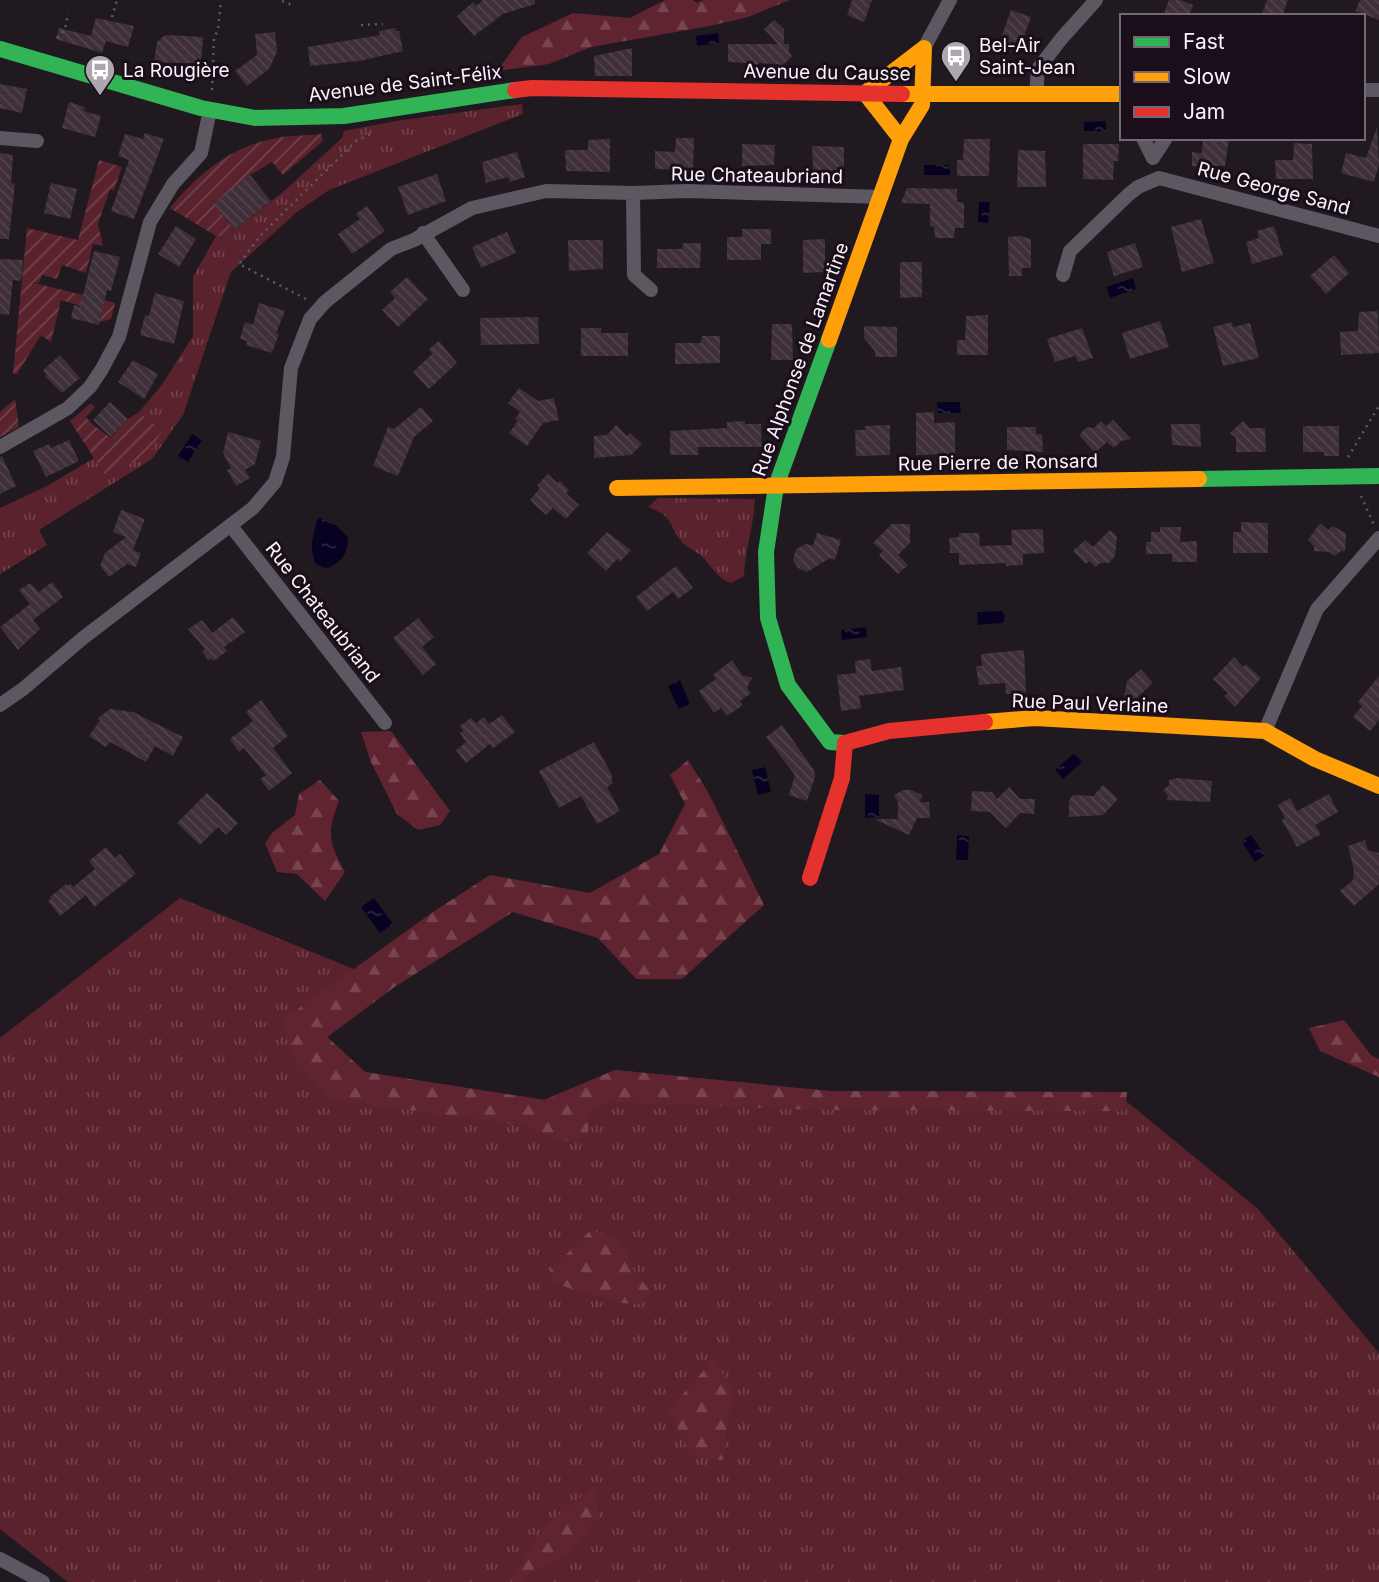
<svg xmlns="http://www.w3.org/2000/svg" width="1379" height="1582" font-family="Inter,sans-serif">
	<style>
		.grass { fill: url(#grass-tufts) }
		.forest { fill: url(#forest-firs) }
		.garden { fill: url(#garden-furrows) }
		.water { fill: url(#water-ripples) }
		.building { fill: url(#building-back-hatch) }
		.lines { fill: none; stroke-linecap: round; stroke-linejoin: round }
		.path { stroke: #5e5a61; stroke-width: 2.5; stroke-dasharray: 2 5; stroke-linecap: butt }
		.street { stroke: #5c5761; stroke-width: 14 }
		.fast { stroke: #30b455; stroke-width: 16 }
		.slow { stroke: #ff9f0a; stroke-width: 16 }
		.jam { stroke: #e5322d; stroke-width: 16 }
		.labels { text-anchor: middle; stroke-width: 6; stroke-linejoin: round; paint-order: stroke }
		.poi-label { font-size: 19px; fill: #fbf2fa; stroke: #190e19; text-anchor: start }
		.street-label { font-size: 19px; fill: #fbf2fa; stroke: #190e19 }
	</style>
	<defs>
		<pattern id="grass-tufts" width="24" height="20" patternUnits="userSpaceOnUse" patternTransform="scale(1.75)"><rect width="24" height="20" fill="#5a222d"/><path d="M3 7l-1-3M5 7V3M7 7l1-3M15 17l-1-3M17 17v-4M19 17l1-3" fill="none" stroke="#73434c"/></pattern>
		<pattern id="forest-firs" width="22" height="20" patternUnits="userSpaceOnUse" patternTransform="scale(1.75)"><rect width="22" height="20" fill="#5f2430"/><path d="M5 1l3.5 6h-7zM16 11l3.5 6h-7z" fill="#77444f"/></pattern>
		<pattern id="garden-furrows" width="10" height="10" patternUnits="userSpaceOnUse" patternTransform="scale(1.75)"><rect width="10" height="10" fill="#5a222d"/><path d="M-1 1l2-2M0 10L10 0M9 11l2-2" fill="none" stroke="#73434c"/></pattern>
		<pattern id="water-ripples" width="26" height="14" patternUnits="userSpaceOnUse" patternTransform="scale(1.75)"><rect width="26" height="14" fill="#080222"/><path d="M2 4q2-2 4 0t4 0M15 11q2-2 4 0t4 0" fill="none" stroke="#2d2743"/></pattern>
		<pattern id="building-back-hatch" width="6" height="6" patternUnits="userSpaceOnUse" patternTransform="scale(1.75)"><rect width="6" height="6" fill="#3e2f38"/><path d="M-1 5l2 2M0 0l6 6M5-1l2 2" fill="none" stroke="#51434c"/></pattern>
	</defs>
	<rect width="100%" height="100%" fill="#201a20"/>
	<path class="grass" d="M522,104l1,10 -194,76 -32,22 -66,60 -48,143 -31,44 -113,71 8,15 -47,29v-66l49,-23 45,-27 13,20 55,-47 -23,-19 22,-26 32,-50v-59l23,-41 15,2 3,-8 48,-37 60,-55 2,-7 52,-10z
		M658,498l97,1c-1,26 -10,51 -11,77l-13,7c-15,-4 -20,-20 -32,-29 -6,-5 -14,-7 -18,-13 -13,-18 -8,-25 -33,-34z
		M180,898l215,88 -68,51 38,35 179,28 71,-30 214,21 298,1 -1,9 132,108 121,144v229h-1311l-68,-53v-491z"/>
	<path class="forest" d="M665,0h28l4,3 6,-3h87l-42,17 -38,9 -119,21 -42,17 -52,7 25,-34 51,-24 57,5z
		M391,731l59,80 -10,14 -22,5 -21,-16 -26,-52 -10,-30z
		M688,760l20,32 56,113 -82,74h-46l-38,-41 -85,-26 -117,74 -69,51 38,35 179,28 71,-30 214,21 298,1 -2,19 -312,-1 -203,-8 -21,11 -1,23 -26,6 -35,-16 -198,-27 -40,-47 -5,-33 149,-107 57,-37 100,18 69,-39 26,-50 -15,-29z
		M320,780l19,21c-13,33 -10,41 6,71l-20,29 -28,-27 -20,-2 -12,-29 7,-10 23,-18 4,-21z
		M1344,1020l27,35 8,4v18l-59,-26 -11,-23z
		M590,1231c31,2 32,14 44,38 4,9 12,16 18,24l-10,11 -23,-1 -66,-20 -2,-14z
		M712,1361l21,25 -10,74 -31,-2 -23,-48z
		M595,1485l3,31 -30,39 -47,24v3h-11l32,-53z"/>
	<path class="garden" d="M321,134l2,7 -40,34 -11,-13 -22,13 -35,30 19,25 -3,8 -15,-2 -46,-28c27,-33 59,-60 102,-69 15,-4 33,-3 49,-5z
		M99,160l23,7 -8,23 -4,-1 -12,35 5,22 -10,-2 -7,29 -24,-8 -5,14 -15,-4 -3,8 -9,-1 85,21 -4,16 -11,3 2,-10 -41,-12 -10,42 -10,-7 -24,39h-4l14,-146 51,12z
		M15,399l4,28 -19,10v-25z
		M91,403l4,4 -9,10 7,8 18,13 17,-19 11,-7 23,19 -12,21 -43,26 -37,-57z"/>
	<path class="water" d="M718,33l1,10 -22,3 -1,-10z
		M1106,121v10h-22v-9z
		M924,165h26v10h-26z
		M979,202h11l-2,21 -10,-1z
		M1133,278l3,11 -26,9 -4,-11z
		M937,402h23l1,11h-23z
		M192,434l10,6 -14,22 -10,-6z
		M318,518c12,1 22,10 30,19 0,17 -6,25 -22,32l-11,-6c-6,-17 -2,-29 3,-45z
		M1002,611l3,6 -2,6 -25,2 -1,-13z
		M866,627l1,10 -25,3 -1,-10z
		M680,680l10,24 -12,5 -10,-23z
		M1074,753l8,9 -19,17 -8,-9z
		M765,767l6,25 -13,3 -6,-25z
		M865,794l14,1v22l-14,1z
		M957,835l12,1 -1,24h-12z
		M1251,835l14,20 -10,7 -14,-21z
		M374,898l19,26 -13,9 -19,-26z"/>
	<path class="building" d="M483,0h52v4l-32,10 -29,22 -17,-20 16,-14 3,4z
		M852,0h20l-8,22 -17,-7z
		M1169,0h11l13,5 -4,11h-26z
		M1267,0h21l-6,16h-21z
		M1360,0h19v20l-24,-9z
		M1011,10l20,7 -13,36 -20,-7z
		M96,18l38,8 -6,21 -22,-6 -4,12 -46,-14 3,-11 32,8z
		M774,20l10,9v15h5v8l3,4 -11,11 -3,-3 -19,-1 -3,4 -10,-1v-3l-18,-1v-18h50l-14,-15z
		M395,28l1,3h3l4,20 -44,10 -49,5 -2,-19 72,-12 -1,-4z
		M275,32l2,20 -8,17 -22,17 -12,-15 22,-16 -2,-21z
		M165,35l38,2 -2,27 -47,-2 3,-20z
		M632,48v28h-37l-1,-20z
		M0,84l27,5 -5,24 -22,-5z
		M69,102l16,5 -1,4 17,5 -6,21 -33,-9z
		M1377,127l2,37 -5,18 -33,-9 5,-20 20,5z
		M145,133l19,6 -30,80 -23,-8 18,-51 -11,-4 7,-22 18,5z
		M676,138h18l-1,32 -38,-1v-18l20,1z
		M1203,138h26l-4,28h-33v-14l10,1z
		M610,139v33l-44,-1 -1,-21h23v-10z
		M964,139h26l-1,37h-32v-16h6z
		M1294,143l18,1 1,35h-37l-1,-19h18z
		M742,144l33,1 -1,20 -32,1z
		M1083,144h36l-1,17h-4l-1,19 -30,-1z
		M812,146l32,1v24l-31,-1z
		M1018,150l27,1 1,36h-29z
		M517,152l8,25 -15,5 -2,-5 -22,6 -4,-21z
		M0,153l13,2 -2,28 4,1 -6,55h-9z
		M437,174l9,27 -38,14 -10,-28z
		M250,175l21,26 -37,29 -20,-26z
		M51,183l26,6 -7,30 -26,-6z
		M907,188l50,1v13l7,1v25h-9l-1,10h-19l-1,-11 -4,-1v-22l-29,-1z
		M367,206l18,25 -33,23 -14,-20 22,-15 -4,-5z
		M1201,219l13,44 -32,9 -11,-45z
		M176,226l20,13 -17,28 -21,-13z
		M1274,226l9,29 -31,9 -6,-22 13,-4 -2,-7z
		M742,229h29v15h-10v16h-34v-23h15z
		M507,232l9,21 -35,15 -9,-21z
		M1020,236l11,3v29h-9v8h-13l-1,-39z
		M825,239v33l-22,1v-33z
		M568,240h35v29l-34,2z
		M683,243h18l-1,25h-43v-19h25z
		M1135,243l8,24 -29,9 -7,-24z
		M94,251l26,6 -9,34 -4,-1 -8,35 -28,-7 3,-13 6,2z
		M1334,255l15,18 -23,21 -16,-18z
		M0,259l23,1 -2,21 -8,-1 -4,35 -9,-1z
		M900,262h22v35l-22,1z
		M407,277l21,22 -30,28 -16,-17 13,-12 -5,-6z
		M155,293l29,8 -10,43 -34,-9 5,-20 4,1z
		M259,303l26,8 -9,22 3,1 -7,19 -26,-8 1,-4 -7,-2 5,-17 8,3z
		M1378,311l1,42 -38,2 -1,-23 18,-1 1,-19z
		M988,315v40h-31v-15h8l1,-24z
		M538,317l1,27 -58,1 -1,-27z
		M1160,321l9,26 -39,12 -8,-26z
		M1232,322l1,5 17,-4 9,35 -36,8 -10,-39z
		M772,324h20l1,36h-22z
		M864,326l33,1v30h-22v-6l-11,-13z
		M581,328h20v5h27v23h-47z
		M1082,328l11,30 -15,4 -3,-6 -20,6 -8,-23z
		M702,336h18v27l-45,1v-21h26z
		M439,341l18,22 -28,26 -16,-17 19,-18 -3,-5z
		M60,355l20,23 -18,15 -17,-17 2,-1 -4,-5z
		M133,360l25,14 -14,25 -26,-17z
		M519,388l19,13 16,-3 5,22 -16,3 -16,23 -18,-13 9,-12 -3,-2 5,-7 -12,-9z
		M110,402l18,17 -17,18 -18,-17z
		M421,407l12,14 -19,16 -16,39 -25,-10 15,-39 6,2z
		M934,412v11l21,-1v32l-39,1v-42z
		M1113,420l18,19 -10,2 -7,7 -7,-6 -12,11 -16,-18 8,-8 7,1 7,-7 5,5z
		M745,421v3h16l1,23h-64v8h-28v-24l57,-3v-6z
		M1243,421l7,7h15l1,24h-30v-14l-6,-5z
		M1171,424h29l1,23 -29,-2z
		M616,425l11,11 3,-3 12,11 -11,11 -37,3v-22l13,-1z
		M890,425v30l-34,1 -1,-26h10v-4z
		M1303,426h36v30h-15v-4h-21z
		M1007,427h29v7h6l1,18 -36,-2z
		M228,432l33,9 -6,23 -10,6 5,8 -14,8 -9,-16 4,-2 -8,-15z
		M69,440l10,21 -33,16 -13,-26 16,-7 2,4z
		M2,456l14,30 -16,8v-37z
		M548,474l9,9 3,-2 9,9 -3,3 13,12 -13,14 -13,-11 -7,7 -16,-15 10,-12 -3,-3z
		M121,510l24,9 -12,31 8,3 -5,14 -9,-3 -18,13 -9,-11 5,-13 21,-16 -13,-5z
		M1241,522l27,1v30h-35v-21h8z
		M1320,523l8,7 4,-4 14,7 -1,18h-4l-6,5 -6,-4 -15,-1v-5l-6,-6z
		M892,524h18v19l-12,12 10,10 -10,9 -19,-19 4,-4 -10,-8z
		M1160,527h21l-1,15 17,-1v21h-25v-8h-26v-12h5v-10h9z
		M1043,529l1,24 -21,1v11l-17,1v-3l-47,2v-12h-9l-1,-15 10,-1v-4h20l1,13 32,-1 -1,-15z
		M1110,530l7,7 -2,19 -6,7h-9l-4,4 -7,-6 -3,3 -13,-13 12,-11 8,7z
		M607,532l24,18 -11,12 -3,-3 -11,12 -19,-18z
		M817,533l24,7 -6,20 -5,-2 -23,14 -9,-4 -5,-8 3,-11 10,-5 7,2z
		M676,566l17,22 -15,11 -5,-7 -26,19 -11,-14z
		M52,582l11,15 -30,23 7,9 -22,21 -18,-23 30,-23 -11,-14 11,-7 9,9z
		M233,617l12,15 -21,15 3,4 -13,10 -2,-2 -4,1 -6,-9 3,-2 -17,-20 14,-9 10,13z
		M418,618l16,19 -12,10 14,17 -13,11 -30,-37z
		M1024,650l2,43 -20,1 -1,-11 -26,2 -3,-19h6l-1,-12z
		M1234,657l9,10 3,-3 15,14 -26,29 -11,-11 4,-3 -15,-14z
		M870,659l2,12 29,-4 3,23 -45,6 2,12 -20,3 -4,-36 19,-2 -1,-12z
		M732,660l10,15 10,3 -5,10 4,5 -11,8 3,4 -16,11 -6,-8 -7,5 -15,-22 17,-12 -3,-4z
		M1141,669l12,14 -19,17 -10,-1 3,-18z
		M1379,676v44l-9,11 -17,-14 9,-11 -4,-4z
		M261,700l27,36 -15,12 19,25 -23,18 -9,-12 6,-4 -22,-27 -5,4 -9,-13 23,-18 -7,-9z
		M110,709l23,3 50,25 -10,19 -18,-10 -9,16 -36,-20 -4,5 -17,-11 11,-16 -2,-2z
		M502,715l13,17 -22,16 -3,-4 -24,19 -10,-13 10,-8 -6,-9 3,-2 -3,-5 11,-8 5,5 8,-6 5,7z
		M782,725l32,45 1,7 -8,24 -18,-6 6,-20 -29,-38z
		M594,742l19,35 -2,2 2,4 -6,4 13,24 -23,13 -16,-28 -22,12 -20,-37z
		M1177,778l35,3 -2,21 -43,-2 1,-4 -5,-6 6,-5v-5z
		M1103,785l15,14 -15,16 -34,2v-17l4,-5 20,1z
		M1009,787l11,12h15l-1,15 -14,-1 -14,15 -16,-16 -19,-1 1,-20 20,1 5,7z
		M903,790h8l11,5 -2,7h9l1,16h-13l-8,17 -35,-16h24v-17l-4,-7z
		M207,793l31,30 -12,12 -8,-8 -18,18 -23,-22z
		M1329,794l9,18 -23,13 6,9 -24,13 -15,-27 3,-2 -7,-13 12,-7 7,13z
		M1365,840l3,10 11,3v31l-25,22 -14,-15 13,-11 1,-10 -6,-24z
		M106,847l9,11 5,-4 16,20 -42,33 -8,-12 -26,21 -12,-15 3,-2 -1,-2 16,-13 1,2 3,-3 3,4 22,-18 -6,-8z"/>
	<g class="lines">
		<path class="path" d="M282,1l13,5
			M112,17l5,-17
			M361,25l22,-1
			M57,38l8,-9 3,-16
			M212,90l2,-52 4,-8 3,-30
			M306,299l-67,-35 22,-29 95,-94 18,-9
			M1348,457l31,-51
			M1361,496l13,29"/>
		<path class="street" d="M924,48l26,-48
			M1363,90h16
			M1036,95l2,-26 23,-30 35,-39
			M0,138l37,3
			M1143,138l10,20 13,-20
			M633,193l1,82 17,15
			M423,233l40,57
			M1063,275l7,-24 58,-56 10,-8 21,-9 220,58
			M0,447l68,-39 22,-21 12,-18 17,-32 31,-115 23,-38 28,-31 9,-43
			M231,526l154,197
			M0,705l23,-16 60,-51 170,-130 22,-26 8,-25 8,-89 19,-49 15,-17 66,-53 23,-9 58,-32 74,-17 87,2 54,-2 194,6
			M1265,731l52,-122 62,-71
			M0,1559l43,23"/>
		<path class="fast" d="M0,49l201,59 54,10 89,-2 171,-26
			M829,340l-53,146 -10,66 2,66 20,67 42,57 15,1
			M1199,479l180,-3"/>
		<path class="slow" d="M902,94h220
			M829,340l72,-201 21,-34 2,-57 -59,45 36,46
			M617,488l582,-9
			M985,722l50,-4 230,13 50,28 64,27"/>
		<path class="jam" d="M515,90l17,-2 370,6
			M810,878l32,-100 3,-35 44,-12 96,-9"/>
	</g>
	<defs>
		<g id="bus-pin" transform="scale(1.575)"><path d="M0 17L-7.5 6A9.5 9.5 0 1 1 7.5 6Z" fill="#aea6ae" stroke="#190e19"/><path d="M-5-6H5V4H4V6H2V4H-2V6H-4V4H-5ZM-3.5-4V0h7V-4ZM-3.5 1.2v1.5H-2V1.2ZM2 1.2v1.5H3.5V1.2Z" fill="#fff"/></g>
	</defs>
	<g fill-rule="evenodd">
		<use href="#bus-pin" x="956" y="56"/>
		<use href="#bus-pin" x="100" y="70"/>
	</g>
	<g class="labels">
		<g class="poi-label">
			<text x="979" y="52">Bel-Air<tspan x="979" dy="22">Saint-Jean</tspan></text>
			<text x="123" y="77">La Rougière</text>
		</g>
		<g class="street-label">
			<text transform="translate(827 72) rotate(1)" y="7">Avenue du Causse</text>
			<text transform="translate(405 83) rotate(-7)" y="7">Avenue de Saint-Félix</text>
			<text transform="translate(757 175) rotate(1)" y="7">Rue Chateaubriand</text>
			<text transform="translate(1274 188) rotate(15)" y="7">Rue George Sand</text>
			<text transform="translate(800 359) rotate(-70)" y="7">Rue Alphonse de Lamartine</text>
			<text transform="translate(998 462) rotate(-1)" y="7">Rue Pierre de Ronsard</text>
			<text transform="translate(323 612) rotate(52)" y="7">Rue Chateaubriand</text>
			<text transform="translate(1090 703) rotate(2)" y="7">Rue Paul Verlaine</text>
		</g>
	</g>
	<rect x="1120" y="14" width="245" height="126" fill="#190e19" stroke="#736973" stroke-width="2"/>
	<rect x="1134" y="37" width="35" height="10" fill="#30b455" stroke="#736973" stroke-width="2"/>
	<text x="1183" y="49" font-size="21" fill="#fbf2fa">Fast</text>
	<rect x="1134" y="72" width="35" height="10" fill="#ff9f0a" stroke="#736973" stroke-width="2"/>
	<text x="1183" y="84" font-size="21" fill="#fbf2fa">Slow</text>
	<rect x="1134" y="107" width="35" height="10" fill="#e5322d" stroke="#736973" stroke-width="2"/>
	<text x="1183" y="119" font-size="21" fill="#fbf2fa">Jam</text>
</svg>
